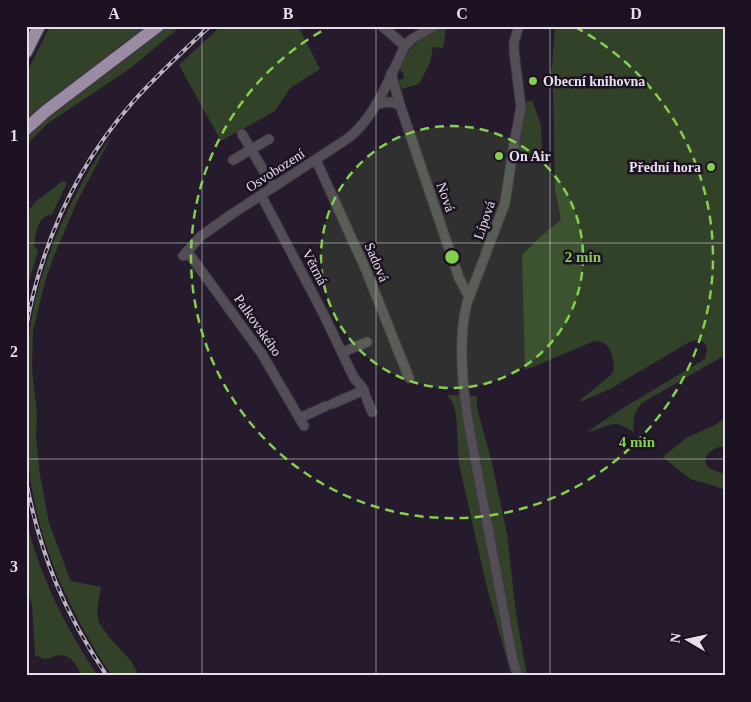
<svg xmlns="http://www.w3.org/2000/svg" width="751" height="702" font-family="'Times New Roman',serif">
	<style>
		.green { fill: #324229 }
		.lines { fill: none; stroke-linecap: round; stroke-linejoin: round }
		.minor-casing { stroke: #413647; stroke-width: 11 }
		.highway-casing { stroke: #413647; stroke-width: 15 }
		.minor { stroke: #534e56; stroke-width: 9 }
		.highway { stroke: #9a8ca2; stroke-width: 12 }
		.rail-casing { stroke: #bbb3bf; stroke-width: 4 }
		.rail { stroke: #1c1222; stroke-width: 2; stroke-dasharray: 5.5; stroke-linecap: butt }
		.grid { fill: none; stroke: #e6dfea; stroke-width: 1; stroke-opacity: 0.55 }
		.ring { fill: none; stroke: #83d04f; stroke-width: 2.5; stroke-dasharray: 9 6 }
		.poi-dot { fill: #83d04f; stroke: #1c1222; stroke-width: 2 }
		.labels { text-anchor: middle; stroke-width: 5; stroke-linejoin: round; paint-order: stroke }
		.poi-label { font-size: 14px; font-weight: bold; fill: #e6dfea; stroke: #1c1222; text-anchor: start }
		.street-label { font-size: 14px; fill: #e6dfea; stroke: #1c1222 }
		.centre { fill: #83d04f; stroke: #1c1222; stroke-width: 2.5 }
		.ring-label { font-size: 15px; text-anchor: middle; font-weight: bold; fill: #83d04f; stroke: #1c1222; stroke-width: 5; stroke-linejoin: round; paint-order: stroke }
		.neatline { fill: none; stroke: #e6dfea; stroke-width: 2 }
		.grid-label { font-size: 16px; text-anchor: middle; font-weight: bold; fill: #e6dfea }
	</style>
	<rect width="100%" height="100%" fill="#261b2c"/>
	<path class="green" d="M50,26l94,2 -102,77 -16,14v-45z
		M158,26h23l-49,41 -85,57 -21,21v-16z
		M221,26h77l22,43 -30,19 -15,23 -54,30 -42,-76z
		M443,26l3,3 -3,19 -10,-1 -3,16 -11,21 -17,5 -3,-9 5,-2 -1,-5 -4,-4c12,-25 20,-30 44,-43z
		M555,26h170v329l-83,48c-10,12 -7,15 -9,29 -23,-16 -23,-4 -46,0l31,-21 87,-52 2,-10c-2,-9 -8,-10 -16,-8l-81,48 -28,12h-3l32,-26 3,-5c0,-14 -5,-33 -22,-28l-67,28 -3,-115 17,-17 22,-18 -6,-31 -2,-102 -5,-2 -1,-6 5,-11z
		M532,100l9,25 1,28 -25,-1 3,-25 7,-25z
		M112,135l-36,69 -22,52 -9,25 -12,50 -1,37 5,47 -1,22 4,38 9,48 21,56 1,2 30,6 -4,24 2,12 11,15 21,23 8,15h-27c-46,-69 -78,-141 -85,-224 -2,-16 -1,-32 -1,-49 0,-13 -1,-28 0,-41 5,-82 40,-161 86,-227z
		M63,181l4,2 -15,32c-15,1 -16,18 -18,30l4,7 -12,38v-76l10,-13z
		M447,395l30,1v12l15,55 15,71 9,79 11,63h-15l-3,-9 -22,-79 -28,-124 -3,-50 -3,-11z
		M725,418v29c-8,-2 -23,7 -19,17 3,6 13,8 19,10v16l-10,-4 -25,-7 -27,-22 23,-19 29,-13z
		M26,520c14,56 39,107 72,156h-16c-6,-12 -12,-24 -27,-20 -4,1 -7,3 -11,3l-9,-4 -3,-50 -6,-18z"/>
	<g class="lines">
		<g class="minor-casing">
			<path id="minor" d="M382,26l23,20
				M391,73l9,32 59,173 10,19
				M376,104l14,-2 10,3
				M242,134l31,53
				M233,160l36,-21
				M316,160l50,110 43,108
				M261,195l62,118 31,65 8,9 10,25
				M187,251l75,103 42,72
				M183,256l18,-20 31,-22 115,-75c29,-22 42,-61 58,-93l7,-7 22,-13
				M343,352l24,-10
				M332,404l32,-14
				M300,418l26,-12
				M518,676l-5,-15 -43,-229c-7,-39 -13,-90 -3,-129l38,-100 8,-53 8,-43 -7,-56v-9l5,-16"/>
		</g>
		<g class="highway-casing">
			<path id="highway" d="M26,52l13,-26
				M26,129l20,-18 112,-85"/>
		</g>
		<use href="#minor" class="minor"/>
		<use href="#highway" class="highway"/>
		<g class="rail-casing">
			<path id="rail" d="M26,328c15,-83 50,-161 106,-225 24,-27 51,-52 78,-77
				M26,481c15,76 38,131 81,195"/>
		</g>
		<use href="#rail" class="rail"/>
	</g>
	<path class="grid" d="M202,26v650M376,26v650M550,26v650M26,243h699M26,459h699"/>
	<circle cx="452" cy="257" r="131" fill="#83d04f" fill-opacity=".12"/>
	<g class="ring">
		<circle cx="452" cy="257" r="131"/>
		<path d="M575 27A261 261 0 1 1 329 27"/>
	</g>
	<g class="poi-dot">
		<circle cx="533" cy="81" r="5"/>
		<circle cx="499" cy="156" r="5"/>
		<circle cx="711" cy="167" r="5"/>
	</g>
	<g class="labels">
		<g class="poi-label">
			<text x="543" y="86">Obecní knihovna</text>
			<text x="509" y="161">On Air</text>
			<text x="701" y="172" text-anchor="end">Přední hora</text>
		</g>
		<g class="street-label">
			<text transform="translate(275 170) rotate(-33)" y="5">Osvobození</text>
			<text transform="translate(446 197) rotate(71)" y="5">Nová</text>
			<text transform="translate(484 220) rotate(-71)" y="5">Lípová</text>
			<text transform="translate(377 262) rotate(67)" y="5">Sadová</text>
			<text transform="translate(315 267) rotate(62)" y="5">Větrná</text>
			<text transform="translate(258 325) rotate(55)" y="5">Palkovského</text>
		</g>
	</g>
	<circle cx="452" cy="257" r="8" class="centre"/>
	<g class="ring-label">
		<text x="583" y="262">2 min</text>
		<text x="637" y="447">4 min</text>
	</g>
	<rect width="751" height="702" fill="none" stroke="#1c1222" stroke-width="55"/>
	<g transform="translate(688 640) rotate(279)" stroke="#1c1222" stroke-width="4" paint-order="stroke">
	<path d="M0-4L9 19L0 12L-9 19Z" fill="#e6dfea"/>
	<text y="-8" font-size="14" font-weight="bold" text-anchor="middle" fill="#e6dfea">N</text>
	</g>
	<rect x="28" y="28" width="696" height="646" class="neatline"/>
	<g class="grid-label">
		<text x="114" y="19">A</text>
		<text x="288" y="19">B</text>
		<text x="462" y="19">C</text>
		<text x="636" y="19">D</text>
		<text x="14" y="141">1</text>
		<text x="14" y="357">2</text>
		<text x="14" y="572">3</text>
	</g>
</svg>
